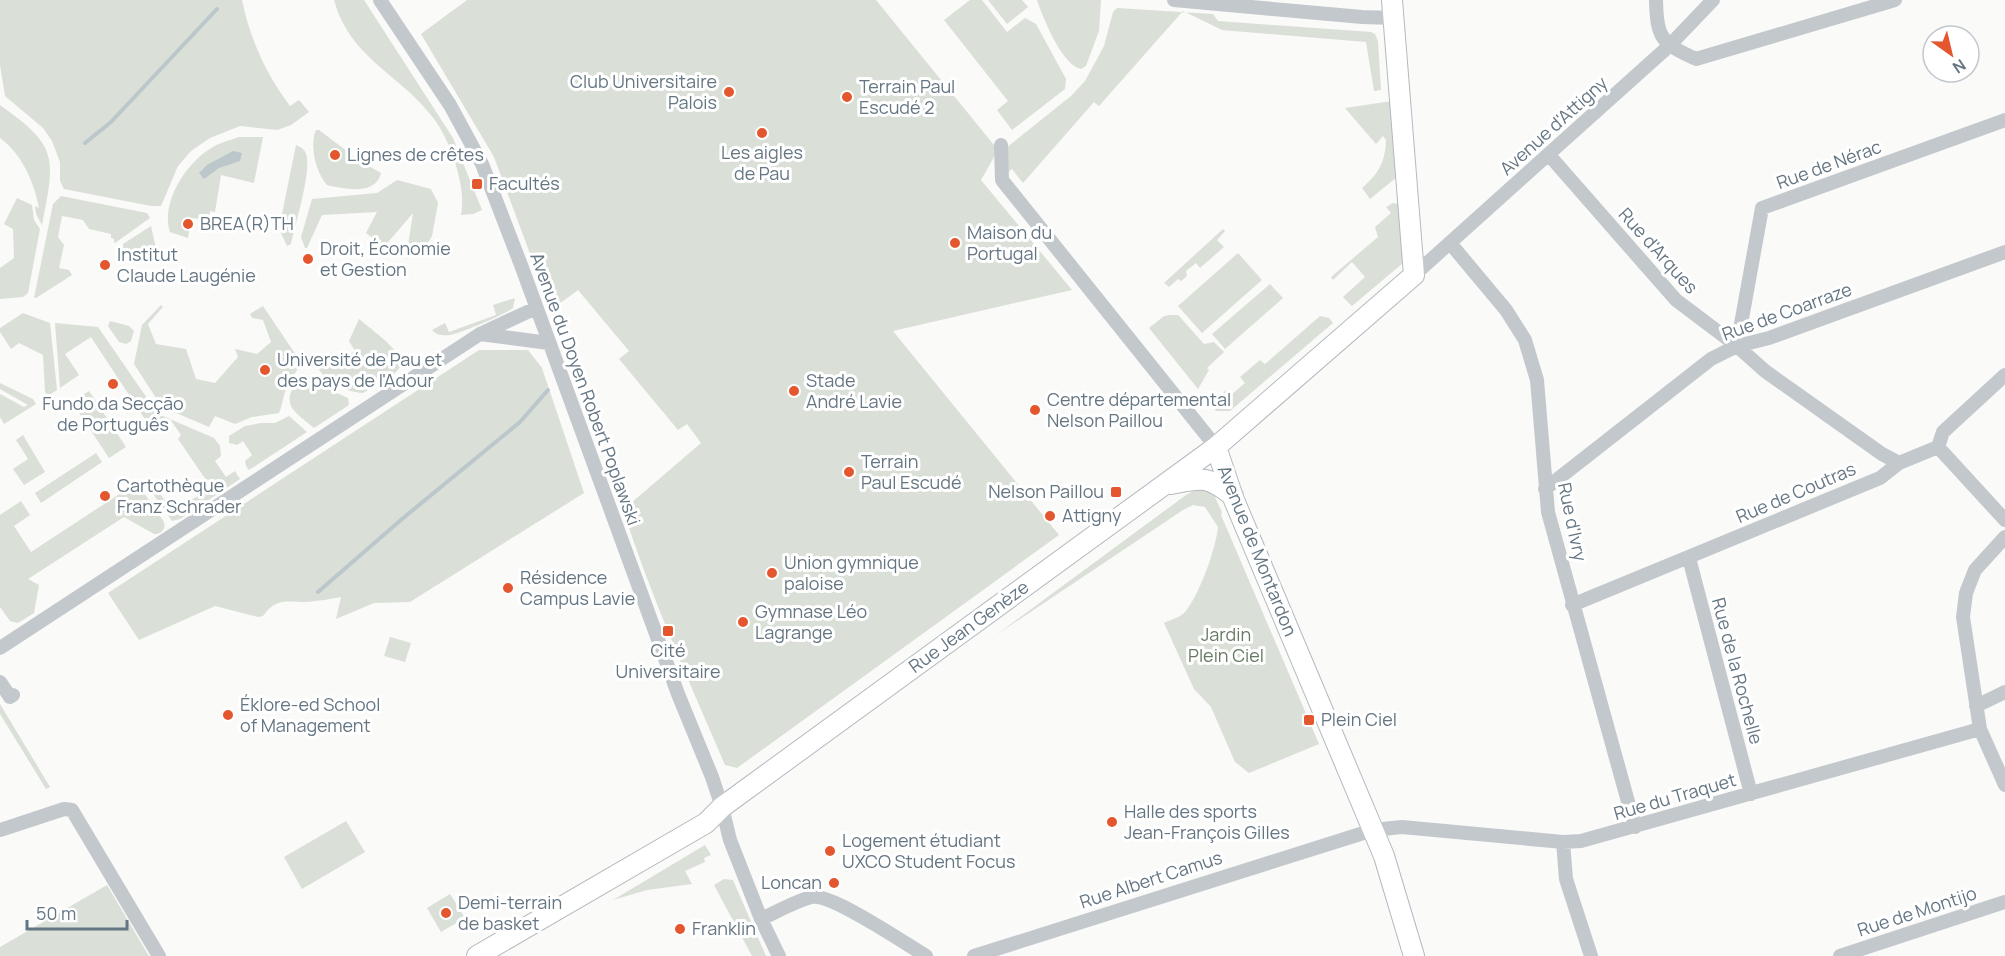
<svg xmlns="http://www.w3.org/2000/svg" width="2005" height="956" font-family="Manrope,sans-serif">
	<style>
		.green { fill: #dadfd7 }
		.water { fill: #bbc7cb }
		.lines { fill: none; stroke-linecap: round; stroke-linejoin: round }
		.stream { stroke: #bbc7cb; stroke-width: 4 }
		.secondary-casing { stroke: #b3babf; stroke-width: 22 }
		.street { stroke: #c3c8cc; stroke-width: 14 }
		.secondary { stroke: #fff; stroke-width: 20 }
		.poi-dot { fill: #e4572e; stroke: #fff; stroke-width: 2 }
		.labels { text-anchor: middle; stroke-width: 6; stroke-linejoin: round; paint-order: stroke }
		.poi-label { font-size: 18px; fill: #657683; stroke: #fff; text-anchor: start }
		.street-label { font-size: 18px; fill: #657683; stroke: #fff }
		.park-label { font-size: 18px; fill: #687a64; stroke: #fff }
	</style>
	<rect width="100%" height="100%" fill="#fafaf8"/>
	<path class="green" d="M0,0h242c8,39 24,74 48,106l9,-6 10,12 -18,13 -14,5 -37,-4 -30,12 -19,13 -13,15 -17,40h-10l-87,-17 -4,-8v-19l-8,-21 -9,-13 -38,-32 -5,-31z
		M334,0h30l89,138 29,72 -9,4 -12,1c3,-17 0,-30 -4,-46 -5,-19 -14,-39 -26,-54 -33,-42 -81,-57 -97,-115z
		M467,0h409l122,150 -17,30 91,110 -179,41 166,204 -322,233 -12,-3c-36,-84 -74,-168 -102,-255l78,-67 -14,-19 -9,6 -59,-71 10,-8 -51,-61 -27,20 -57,-153 -73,-123z
		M970,0h12l25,32 18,-14 11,6 30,55 -1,10 -53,41 -15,-20 11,-9 -64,-81z
		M988,0h34l6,7 -21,17z
		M1037,0h64l-2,31 -13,35 -5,3c-19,-4 -38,-51 -44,-69z
		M1117,8l96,6 5,7 153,11 4,2 3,7 3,49 -7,1 -8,-49 -144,-12 -39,-19 -84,95 -5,-4 -71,81 -11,-14 -4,3 -2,-24 65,-52 14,-15 19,-35 9,-34z
		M1392,101l5,76 -27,22 -8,-11c17,-15 23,-25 24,-48l-3,-4 -7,8 -31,-36z
		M0,105c59,42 55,52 42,120l-6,-11 -1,-8 4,2c-5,-26 -17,-54 -39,-70z
		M319,130l41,31 21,12c-5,23 -38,16 -54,12 -11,-13 -18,-39 -11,-55z
		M239,137h24l-9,46 -33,-8 -6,37 -5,-1 -1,9 -18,-2 -3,20 -18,-6c-10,-29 17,-71 43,-85 8,-5 18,-7 26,-10z
		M296,145c4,2 8,3 10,9 6,17 -11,70 -15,90l-4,2 -8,-17z
		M397,180l34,9 7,14 -6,33 -8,14 -18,9 7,-46 -29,34 -18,-14 11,-21 -55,3 -15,33h-2l-4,-11 11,-38 65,-6z
		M61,196l86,17 3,5 -35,25 -1,-1v-3l-3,-1v-4l-22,-5 -6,-9 -21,-4 -4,21 6,8 -5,23 10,2 3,5 -36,23h-2l19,-94z
		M17,198l15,7 2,15 6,9 -12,64 -5,4 -23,2v-31l14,-10 -1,-29 -9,-5z
		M1393,203l6,1 4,59 -51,43 -9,-9 22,-20 -13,-15 -19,18 -2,-3 47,-40 -3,-10 16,-14 -5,-6z
		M151,226l4,18v13l-32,-8v-5z
		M1223,229l2,2 -8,9 7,7 -24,21 -4,-5 -10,8 1,5 -6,5 -3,-2 -9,8 -5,-4z
		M1238,253l24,27 -60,53 -24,-27z
		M1270,284l13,14 -58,51 -13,-15z
		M515,298l-2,10c-7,6 -54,26 -63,27 -7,1 -14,0 -18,-5l13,-7 4,9 47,-17 -3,-10z
		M161,305l2,2 -15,17 8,20 30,5 10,30 19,4 23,-26 -3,-8 22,5 14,-12 -8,-22 -11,-2 -2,-4 13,-8 35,52c2,14 -5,16 -10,27 -5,9 -5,19 -9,28l-27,4 -17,7 -20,-8 -6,11 -47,-20 -28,-43 8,-39z
		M23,313l27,10 7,67 -9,6 -3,-4 -2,-37 -24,-12 -8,6 -11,-17v-4z
		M1170,315h8l26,29 10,-2 10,10 -17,16 2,2 -11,19 -49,-61 15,-12z
		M1320,316l9,2 4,5 -103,88h-14l-12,-15 17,-1 5,-5 5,5 14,-12 -5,-6 20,-17 5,4z
		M359,319c14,12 37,27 44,45l-8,9 -32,20c-19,-1 -41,-13 -48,-31l2,-3 15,7 23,-15 -6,-10z
		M110,321l19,5 5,5 -3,10 -5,3 -7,-2 -11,-16z
		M55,323l43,4 60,87 56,24 6,8 1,10 -6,5 11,16 9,-6 5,8 -60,40 -8,2 -21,-30 12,-8 2,3 -7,5 15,21 40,-26 -9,-9 -26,-38 3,-4 -11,-16 -18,11 -61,-93 -26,17 14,21 -19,13z
		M479,350h49l14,18 42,125 -174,109 -36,1 -38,16 5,-22c-11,2 -23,4 -34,5 -20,0 -31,-5 -44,14l-5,1 -43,-11 -76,34 -31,-47z
		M311,376l15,12 22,10 1,7 -35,23c-7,-6 -17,-13 -22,-20 -8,-14 6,-30 19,-32z
		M0,383l33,16 3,5 -32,20 -4,-7v-23l24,13 4,-2 -28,-16z
		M89,391l37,56 -17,11 -37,-56z
		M289,416l18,16 -58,38 -3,-4 -1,-5 7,-6 -9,-14 -6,4 -8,-2v-7l16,-10 16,-3h14z
		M23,435l22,37 -21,13 -11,-16 15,-10 -12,-19z
		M96,453l6,9 -61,41 -6,-10z
		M137,483l27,39c2,7 -3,13 -10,12l-30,-17 -96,62 11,6 -5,28 -16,10 -8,-2 -10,-14v-92l21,-14 9,14 -16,11 17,26 96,-63 2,3 3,-1 -1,-4z
		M1201,487l12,6 9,19 -1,3 98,229 -70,29 -14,-11 -24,-55 -17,-18 -30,-66c6,-3 17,-6 21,-11 14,-16 31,-64 33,-85l-13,-20 -12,-2 -10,5 -187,125 190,-140z
		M390,637l21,6 -6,19 -21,-6z
		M0,704l50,83 -4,2 -46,-75z
		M346,821l19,31 -63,37 -18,-32z
		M705,845l6,10 -7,3 1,4 -20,9 7,13 -45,6 -34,10z
		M724,879l9,1 33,76h-14l-38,-71z
		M107,885l42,71h-149v-9z
		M450,894l15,24 -24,14 -14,-24z"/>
	<path class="water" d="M233,151l9,2 -2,8 -21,7 -15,11 -5,-6 8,-8z"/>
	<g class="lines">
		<path class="stream" d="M85,143l26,-21 106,-113
			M318,592l84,-73 118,-97 28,-32"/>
		<g class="secondary-casing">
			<path id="secondary" d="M1216,447l18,53 150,356 30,100
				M1171,484c31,-6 36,-9 62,12
				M477,956l229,-133 16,-16 494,-360 198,-172 -22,-275"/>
		</g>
		<path class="street" d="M380,0l70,105 32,59 39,101 157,429 34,83 10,30 8,33 31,79 18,37
			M1174,0l188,17 32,1
			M1656,0c1,38 5,43 40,59l199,-59
			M1001,145l1,35 214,267
			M1549,155l127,145 61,46 28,25 117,83 17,9
			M1450,243l56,67 19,30 12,40 11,132 87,315
			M1414,275l255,-229 44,-46
			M480,334l69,9
			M1737,346l25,-138 243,-88
			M1938,447l67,73
			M1545,489l166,-130 26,-13 32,-8 236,-86
			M2005,537l-30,33 -9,23 -3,24 17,112 25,56
			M1689,558l62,236
			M1572,605l308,-127 19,-15 39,-16 5,-15 62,-57
			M0,648l480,-314 56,-26
			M0,682l10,15 3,-2
			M1976,706l29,-14
			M0,830l64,-21 8,1 87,146
			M1563,842l3,37 25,77
			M761,919c16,-7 34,-18 51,-22 19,-4 94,47 114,59
			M974,956l399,-126 29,-3 161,15 18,-1 399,-112
			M1840,956l165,-54"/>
		<use href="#secondary" class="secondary"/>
	</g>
	<g class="poi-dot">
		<circle cx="729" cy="92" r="6"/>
		<circle cx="847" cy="97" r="6"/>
		<circle cx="762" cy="133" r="6"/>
		<circle cx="335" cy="155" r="6"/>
		<rect x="471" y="178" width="12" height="12" rx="3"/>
		<circle cx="188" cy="224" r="6"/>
		<circle cx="955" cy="243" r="6"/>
		<circle cx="308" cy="259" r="6"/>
		<circle cx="105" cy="265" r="6"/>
		<circle cx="265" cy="370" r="6"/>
		<circle cx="113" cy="384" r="6"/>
		<circle cx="794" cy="391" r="6"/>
		<circle cx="1035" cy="410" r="6"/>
		<circle cx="849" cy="472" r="6"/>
		<rect x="1110" y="486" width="12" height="12" rx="3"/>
		<circle cx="105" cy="496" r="6"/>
		<circle cx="1050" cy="516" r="6"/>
		<circle cx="772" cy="573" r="6"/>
		<circle cx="508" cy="588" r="6"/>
		<circle cx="743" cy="622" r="6"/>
		<rect x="662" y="625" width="12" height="12" rx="3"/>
		<circle cx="228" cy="715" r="6"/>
		<rect x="1303" y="714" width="12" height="12" rx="3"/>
		<circle cx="1112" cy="822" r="6"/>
		<circle cx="830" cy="851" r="6"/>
		<circle cx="834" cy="883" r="6"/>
		<circle cx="446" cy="913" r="6"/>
		<circle cx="680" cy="929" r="6"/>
	</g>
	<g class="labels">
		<g class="poi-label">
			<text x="717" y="88" text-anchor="end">Club Universitaire<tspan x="717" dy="21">Palois</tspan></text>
			<text x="859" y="93">Terrain Paul<tspan x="859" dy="21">Escudé 2</tspan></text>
			<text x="762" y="159" text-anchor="middle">Les aigles<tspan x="762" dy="21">de Pau</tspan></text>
			<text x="347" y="161">Lignes de crêtes</text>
			<text x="489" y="190">Facultés</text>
			<text x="200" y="230">BREA(R)TH</text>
			<text x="967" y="239">Maison du<tspan x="967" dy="21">Portugal</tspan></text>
			<text x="320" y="255">Droit, Économie<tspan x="320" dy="21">et Gestion</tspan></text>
			<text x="117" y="261">Institut<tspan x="117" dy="21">Claude Laugénie</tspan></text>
			<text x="277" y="366">Université de Pau et<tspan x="277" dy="21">des pays de l'Adour</tspan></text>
			<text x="806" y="387">Stade<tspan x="806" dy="21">André Lavie</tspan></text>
			<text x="1047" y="406">Centre départemental<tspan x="1047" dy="21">Nelson Paillou</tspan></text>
			<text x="113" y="410" text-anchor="middle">Fundo da Secção<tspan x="113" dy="21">de Português</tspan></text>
			<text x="861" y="468">Terrain<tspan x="861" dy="21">Paul Escudé</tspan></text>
			<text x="117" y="492">Cartothèque<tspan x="117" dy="21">Franz Schrader</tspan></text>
			<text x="1104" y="498" text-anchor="end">Nelson Paillou</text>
			<text x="1062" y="522">Attigny</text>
			<text x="784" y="569">Union gymnique<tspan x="784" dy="21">paloise</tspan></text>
			<text x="520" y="584">Résidence<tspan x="520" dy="21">Campus Lavie</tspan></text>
			<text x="755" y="618">Gymnase Léo<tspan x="755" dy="21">Lagrange</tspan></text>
			<text x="668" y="657" text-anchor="middle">Cité<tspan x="668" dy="21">Universitaire</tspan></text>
			<text x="240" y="711">Éklore-ed School<tspan x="240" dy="21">of Management</tspan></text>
			<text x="1321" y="726">Plein Ciel</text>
			<text x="1124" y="818">Halle des sports<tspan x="1124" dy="21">Jean-François Gilles</tspan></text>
			<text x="842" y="847">Logement étudiant<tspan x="842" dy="21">UXCO Student Focus</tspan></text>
			<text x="822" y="889" text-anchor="end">Loncan</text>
			<text x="458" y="909">Demi-terrain<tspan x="458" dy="21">de basket</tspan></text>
			<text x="692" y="935">Franklin</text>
		</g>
		<g class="street-label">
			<text transform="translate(1554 126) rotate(-42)" y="6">Avenue d'Attigny</text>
			<text transform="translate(1829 165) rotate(-20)" y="6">Rue de Nérac</text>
			<text transform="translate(1658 251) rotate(48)" y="6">Rue d'Arques</text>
			<text transform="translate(1787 312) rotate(-20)" y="6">Rue de Coarraze</text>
			<text transform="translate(585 389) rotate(70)" y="6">Avenue du Doyen Robert Poplawski</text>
			<text transform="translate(1796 493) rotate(-23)" y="6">Rue de Coutras</text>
			<text transform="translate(1572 522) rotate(78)" y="6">Rue d'Ivry</text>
			<text transform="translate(1257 551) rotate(68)" y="6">Avenue de Montardon</text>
			<text transform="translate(969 627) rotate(-36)" y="6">Rue Jean Genèze</text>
			<text transform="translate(1737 671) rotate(75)" y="6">Rue de la Rochelle</text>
			<text transform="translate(1675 797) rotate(-16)" y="6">Rue du Traquet</text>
			<text transform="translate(1151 880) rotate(-18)" y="6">Rue Albert Camus</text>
			<text transform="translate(1917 912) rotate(-18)" y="6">Rue de Montijo</text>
		</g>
		<g class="park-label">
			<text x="1226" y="641">Jardin<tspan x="1226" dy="21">Plein Ciel</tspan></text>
		</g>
	</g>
	<g transform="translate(1951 54) rotate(146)"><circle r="28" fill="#ffffff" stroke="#c1c8cd" stroke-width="1.5"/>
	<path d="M0-4.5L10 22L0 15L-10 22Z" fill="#e4572e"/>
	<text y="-9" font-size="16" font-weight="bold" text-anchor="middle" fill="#657683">N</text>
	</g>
	<path d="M27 920v9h100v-9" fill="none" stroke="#657683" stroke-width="3"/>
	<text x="36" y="920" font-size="18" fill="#657683" stroke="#ffffff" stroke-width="4.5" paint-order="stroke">50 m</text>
</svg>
